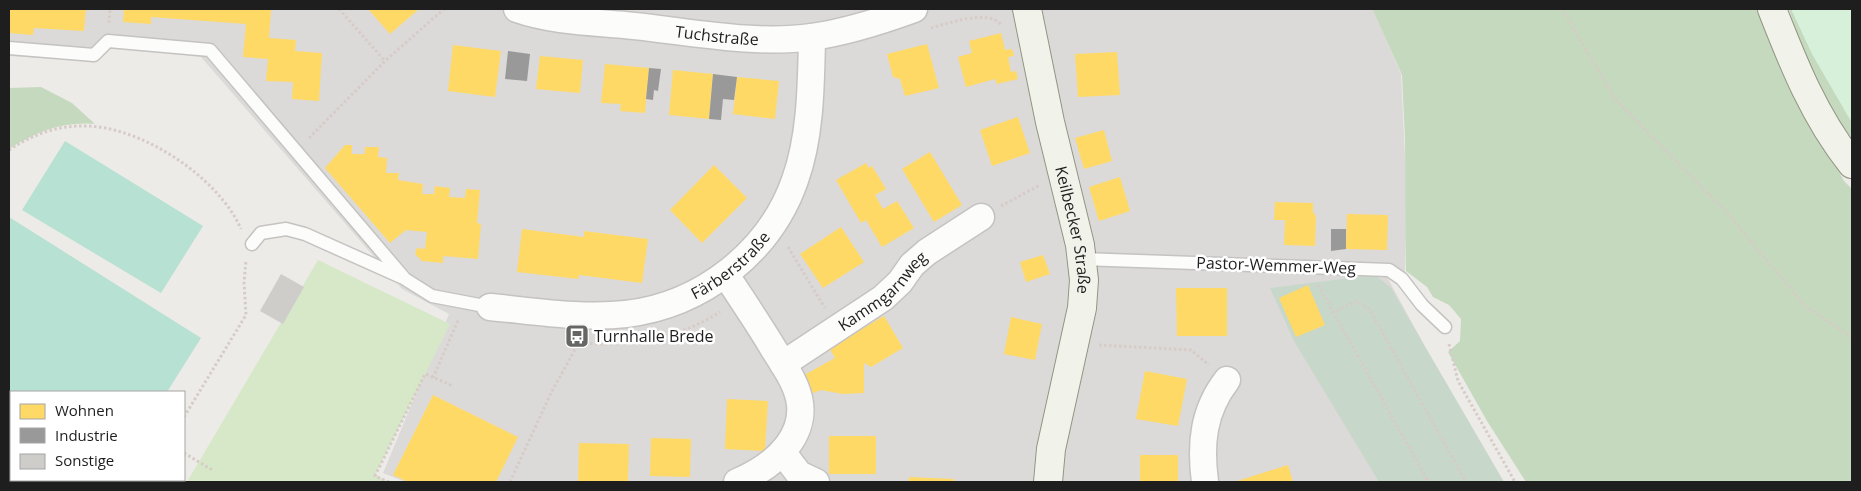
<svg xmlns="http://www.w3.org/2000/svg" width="1861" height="491" font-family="'Open Sans',sans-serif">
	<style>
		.residential { fill: #dcdad8 }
		.religious { fill: #dbdad8 }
		.grass { fill: #d6e8c8 }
		.forest { fill: #c5d9be }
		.cemetery { fill: #c7d7c9 }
		.park { fill: #d7f0da }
		.pitch { fill: #b6e1d3 }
		.homes { fill: #ffd966 }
		.industry { fill: #999 }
		.building { fill: #cfcdca }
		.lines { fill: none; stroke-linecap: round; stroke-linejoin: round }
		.service-casing { stroke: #c4c3c1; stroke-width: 15 }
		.minor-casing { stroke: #c4c3c1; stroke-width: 29 }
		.secondary-casing { stroke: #929581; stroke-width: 30 }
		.path { stroke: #d6cbc7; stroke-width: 3; stroke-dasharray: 2.5 2.5; stroke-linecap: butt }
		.service { stroke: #fcfcfb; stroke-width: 12 }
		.minor { stroke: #fcfcfb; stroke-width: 26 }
		.secondary { stroke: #f1f3eb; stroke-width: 28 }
		.labels { text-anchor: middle; stroke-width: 5; stroke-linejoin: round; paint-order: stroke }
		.street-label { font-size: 16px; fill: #1e1e1e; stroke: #fff }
		.poi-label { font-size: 16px; fill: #1e1e1e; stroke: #fff; text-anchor: start }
	</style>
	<rect width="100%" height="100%" fill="#edebe7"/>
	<path class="residential" d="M9,9h1364l28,65 6,125 -2,73 -19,3 81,149 37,58h-1098l-23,-9 66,-159 -47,-25 -201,-232 -96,-12 -13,16 -83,-5z"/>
	<path class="religious" d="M783,239l49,78 -50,34 -45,-73z
		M721,311l24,42 -48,19 7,21 -86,15 -43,-2 22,-57 66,-10 44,-16z
		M497,329l35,15 -20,43 -34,-16z"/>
	<path class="grass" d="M318,260l132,64 -75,151 14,7h-202z"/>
	<path class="forest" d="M1375,9h384l39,87 46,85 8,8v293h-326l-39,-61 -39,-69 12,-11 1,-22 -12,-14 -16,-8 -6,-10 -21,-16 -1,-132 -3,-64 -29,-65z
		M1789,9h63v133l-27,-42 -26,-59z
		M41,87l31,16 23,21c-31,-3 -60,8 -86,25v-61z"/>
	<path class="cemetery" d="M1375,275l16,13 113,194h-125l-85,-141 -24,-53z"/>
	<path class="park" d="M1791,9h61v114l-40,-69z"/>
	<path class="pitch" d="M65,141l138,85 -42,67 -139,-83z
		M9,217l192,121 -34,54h-156v88h102l-2,2h-102z"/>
	<path class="homes" d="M9,9h77l-2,22 -50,-3 -1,7 -24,-2z
		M124,9l147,1 -2,28 27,2 -1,11 27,2 -3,48 -27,-2 1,-17 -27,-1 2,-22 -25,-2 3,-33 -95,-7v7l-28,-2z
		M368,9h51l-29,25z
		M1001,33l4,17 7,-1 2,7 -6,1 3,15 5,-1 2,8 -21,5 -2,-5 -29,8 -8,-30 14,-4 -3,-12z
		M927,44l12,44 -34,8 -5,-17 -7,-2 -6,-23z
		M453,45l48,6 -6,46 -47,-6z
		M1117,52l3,43 -42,2 -3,-43z
		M540,56l43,4 -3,33 -44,-4z
		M605,64l44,4 -4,45 -25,-2 1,-7 -20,-1z
		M673,70l40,4 -4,45 -40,-4z
		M737,77l42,4 -4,38 -42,-5z
		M1018,117l12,36 -38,13 -12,-36z
		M1104,130l8,31 -28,8 -9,-31z
		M345,145h7v9h13v-7h14l-1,10 9,1 -1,15h13l-1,7 25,4 -1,10h12l1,-8 15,2 -1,9 16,1 1,-9 14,1 -3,33 4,1 -3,35 -35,-3v7l-21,-2 -7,-7 2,-6 8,1 2,-17 -21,-2 -16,13 -65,-75z
		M930,152l32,53 -28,17 -32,-53z
		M866,163l3,5 3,-2 14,23 -11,6 8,14 14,-8 17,27 -32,19 -16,-27 -5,3 -25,-43z
		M714,165l33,33 -45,45 -32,-33z
		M1120,177l10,34 -31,10 -10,-34z
		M1275,202l38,1v9l3,4 -1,30 -31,-1 1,-25h-11z
		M1347,214l41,1 -1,35 -41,-1z
		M841,227l23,35 -41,26 -23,-34z
		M522,229l62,8v-6l64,8 -6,44 -63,-8 -1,4 -61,-7z
		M1043,255l7,19 -24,8 -6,-20z
		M1308,285l17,40 -29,12 -17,-39z
		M1176,288h51v48h-50z
		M884,316l19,32 -32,19 -7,-4v30l-21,1 -22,-4 -16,6 -8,-17 38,-21 -6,-10z
		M1011,317l31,7 -7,36 -31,-6z
		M1145,371l42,8 -9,47 -42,-7z
		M433,395l85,42 -22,45h-88l-15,-7z
		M727,399l41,2 -3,50 -40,-2z
		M829,436h47v38h-47z
		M651,438l40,1 -1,38 -40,-1z
		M579,443l50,1 -1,38h-50z
		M1140,455h38v27h-38z
		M1288,465l5,17h-59z
		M909,477l45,2v3h-45z"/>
	<path class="industry" d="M508,51l22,3 -3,27 -22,-2z
		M649,68l12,1 -3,22 -4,-1 -1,10 -7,-1z
		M713,74l24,3 -3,23 -11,-1 -2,21 -12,-1z
		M1331,229h15v20l-15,2z"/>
	<path class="building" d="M281,274l23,13 -21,37 -23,-13z"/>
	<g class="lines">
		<g class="service-casing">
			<path id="service" d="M9,48l85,7 14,-14 102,9 195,229 27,17 58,11
				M252,244l9,-11 25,-4 19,5 96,43
				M1082,259l307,11 13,9 20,26 23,22"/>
		</g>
		<g class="minor-casing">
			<g id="minor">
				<path id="s1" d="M517,9c37,13 79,13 117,17 58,6 120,19 178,11 35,-5 69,-16 102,-28"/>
				<path d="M726,275c15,23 30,45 44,68 8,14 19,28 25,43 20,46 -20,80 -58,96"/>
				<path id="s2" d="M490,307c44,4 92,12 136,7 76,-9 144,-62 169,-134 16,-44 16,-97 17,-143"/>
				<path id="s3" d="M783,364l100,-66 17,-16 12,-17 15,-13 54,-35"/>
				<path d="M783,453l16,21 17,8"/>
				<path d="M1205,482c-5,-38 -2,-71 22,-102"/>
			</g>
		</g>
		<g class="secondary-casing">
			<g id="secondary">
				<path id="s4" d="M1027,9l23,113 30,123 4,35 -2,28 -31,141 -3,33"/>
				<path d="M1772,9c21,54 43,109 80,155"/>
			</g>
		</g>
		<path class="path" d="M339,9l46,52
			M1562,9l53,90 113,115 77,92 47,31
			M109,23l1,-14
			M931,28c18,-5 59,-20 71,-2
			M309,138l76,-77 59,-52
			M9,150c21,-14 46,-24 72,-24 57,-2 137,50 160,103
			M1001,206l39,-21
			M788,247l37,61
			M1318,285l105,187 4,10
			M1332,313l24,-12 14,9 96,172
			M585,343c46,5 96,-6 135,-31
			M1449,344l9,37 57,101
			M1099,345l92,5 18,15
			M433,378l26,-60
			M184,417l62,-102 -2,-33 2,-21
			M184,453l30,18
			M1426,478l6,4
			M144,482l2,-2
			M389,482l-14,-6 50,-102 28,12
			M510,482l41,-89 28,-51"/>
		<use href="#service" class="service"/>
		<use href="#minor" class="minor"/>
		<use href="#secondary" class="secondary"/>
	</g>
	<defs>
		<g id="bus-square" transform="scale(1.25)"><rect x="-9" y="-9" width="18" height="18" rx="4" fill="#666664" stroke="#fff"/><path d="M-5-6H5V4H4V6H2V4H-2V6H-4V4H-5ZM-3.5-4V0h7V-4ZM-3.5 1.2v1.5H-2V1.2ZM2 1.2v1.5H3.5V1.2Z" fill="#fff"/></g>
	</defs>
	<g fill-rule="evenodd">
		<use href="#bus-square" x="577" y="336"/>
	</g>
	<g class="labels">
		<g class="street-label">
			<text dy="6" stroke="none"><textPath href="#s1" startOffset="202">Tuchstraße</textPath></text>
			<text dy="6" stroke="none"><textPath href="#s4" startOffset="226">Keilbecker Straße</textPath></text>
			<text dy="6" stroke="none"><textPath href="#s2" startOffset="254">Färberstraße</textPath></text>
			<text transform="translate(1276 265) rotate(2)" y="6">Pastor-Wemmer-Weg</text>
			<text dy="6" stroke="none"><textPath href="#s3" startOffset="124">Kammgarnweg</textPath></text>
		</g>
		<g class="poi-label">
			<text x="594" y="342">Turnhalle Brede</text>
		</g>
	</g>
	<rect width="1861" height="491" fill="none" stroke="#1e1e1e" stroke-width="20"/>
	<rect x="10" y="391" width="175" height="90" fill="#ffffff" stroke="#a5a5a5"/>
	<rect x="20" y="404" width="25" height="15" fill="#ffd966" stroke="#a5a5a5"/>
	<text x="55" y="416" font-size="15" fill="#1e1e1e">Wohnen</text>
	<rect x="20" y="428" width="25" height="15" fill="#999999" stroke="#a5a5a5"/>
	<text x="55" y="441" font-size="15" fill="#1e1e1e">Industrie</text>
	<rect x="20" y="454" width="25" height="15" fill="#cfcdca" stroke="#a5a5a5"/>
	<text x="55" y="466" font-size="15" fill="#1e1e1e">Sonstige</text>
</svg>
